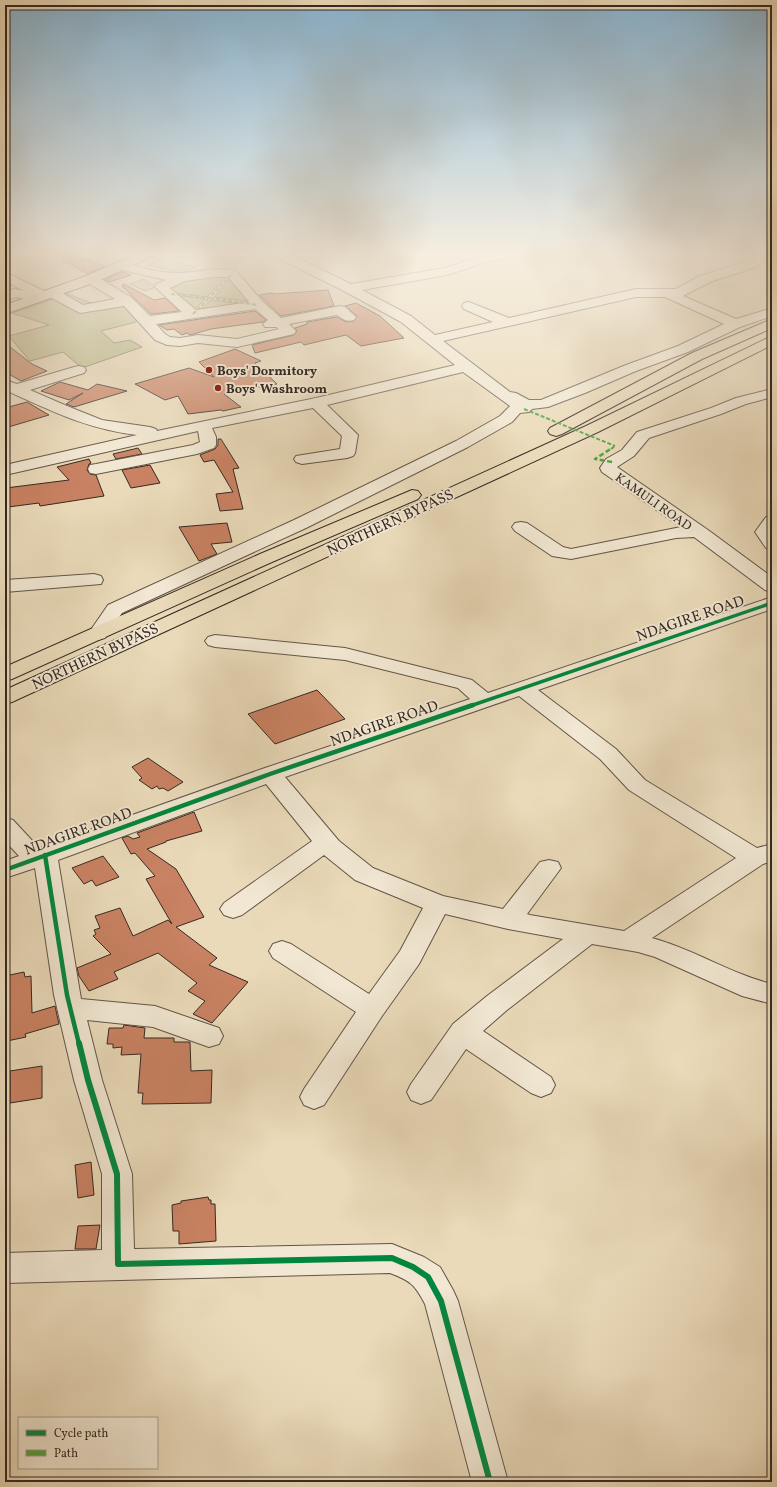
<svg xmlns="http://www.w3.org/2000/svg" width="777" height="1487" font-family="Vollkorn,serif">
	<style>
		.green { fill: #bbbe8c; stroke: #787457 }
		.building { fill: #c98263; stroke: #342922 }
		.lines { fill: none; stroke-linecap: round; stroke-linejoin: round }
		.minor-casing { stroke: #625548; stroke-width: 2 }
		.major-casing { stroke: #342922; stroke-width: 2 }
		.highway-casing { stroke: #342922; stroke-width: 2 }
		.minor { fill: #f1e7d2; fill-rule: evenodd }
		.major { fill: #eadab9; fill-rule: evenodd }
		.highway { fill: #eadab9; fill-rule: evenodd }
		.quiet-far1 { stroke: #53a341; stroke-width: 2; stroke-dasharray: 4 2; stroke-linecap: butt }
		.quiet { stroke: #53a341; stroke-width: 2.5; stroke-dasharray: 5 2.5; stroke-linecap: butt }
		.cycleway-far2-casing { stroke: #f1e7d2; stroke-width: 5.5 }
		.cycleway-far1-casing { stroke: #f1e7d2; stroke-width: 7 }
		.cycleway-casing { stroke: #f1e7d2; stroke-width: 8 }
		.cycleway-far2 { stroke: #00873e; stroke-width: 3.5 }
		.cycleway-far1 { stroke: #00873e; stroke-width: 4.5 }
		.cycleway { stroke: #00873e; stroke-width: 6 }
		.poi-dot { fill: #8f2418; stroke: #f1e7d2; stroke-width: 1.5 }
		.labels { text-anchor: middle; stroke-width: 4; stroke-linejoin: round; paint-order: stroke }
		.far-poi-label { font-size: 13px; font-weight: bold; fill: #342922; stroke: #f1e7d2; text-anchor: start }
		.far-street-label { font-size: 13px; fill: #342922; stroke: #f1e7d2 }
		.street-label { font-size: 15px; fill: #342922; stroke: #f1e7d2 }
	</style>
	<rect width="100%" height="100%" fill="#eadab9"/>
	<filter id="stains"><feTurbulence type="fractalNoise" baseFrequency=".005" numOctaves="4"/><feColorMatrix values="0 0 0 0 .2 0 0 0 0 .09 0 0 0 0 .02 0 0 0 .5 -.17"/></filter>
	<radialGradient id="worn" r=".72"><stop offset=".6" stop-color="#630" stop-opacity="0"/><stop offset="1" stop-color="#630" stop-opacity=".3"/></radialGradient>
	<path class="green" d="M162,258l34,9 -15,6 -33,-8z
		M228,275l-21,22 -32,-4 -9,-6 23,-9z
		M231,278l22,24 -39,-5z
		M144,279l12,8 -11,4 -15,-7z
		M68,294l36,14 20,-6 15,16 -3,4 -35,9 13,12 16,-3 12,7 -60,21 -19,-16 -33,9 -21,-25 40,-11 -37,-12z
		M177,295l28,4 -12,12z
		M211,300l39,5 -52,7z"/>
	<path class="building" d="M66,253l39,13 -17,8 -25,-14z
		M122,272l9,3 -22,7 -4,-2z
		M124,284l30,16 11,-2 14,13 -28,3 -29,-28z
		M328,290l6,16 -53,10 -22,-21 13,-2 2,1z
		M356,303l24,13 24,22 -43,8 -15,-11 -42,10 -3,-3 -46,11 -3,-8 42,-10 3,-4 -2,-3 12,-4v-2l30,-5 9,5 8,-1 3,-5 -12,-10z
		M255,311l11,9 -3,2 -52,7 -21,6 -3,-2 -5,2 -8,-6 -7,1 -8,-5z
		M5,343l27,21 15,7 -26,10 -16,-9z
		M235,349l26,12 -6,2 22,21 -53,10 17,13 -18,4 -2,-1 -33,4 -10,-18 -13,4 -30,-16 54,-16 25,9 -15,-15z
		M60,382l28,8 9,-6 30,7 -53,16 -8,-3 17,-11 -14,7 -28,-9z
		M27,402l22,13 -44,13v-20z
		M218,439h3l18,29 -6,1 10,40 -23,2 -4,-17 17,-2 -19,-32 -10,2 -4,-7 15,-6 3,-4z
		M138,448l4,6 -26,5 -3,-5z
		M89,459l2,4 -2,1 -2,6 3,4 6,1 8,21 -64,10 -1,-3 -31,4 -2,-19 63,-8 -12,-13z
		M150,465l10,18 -29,5 -9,-18z
		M227,523l5,19 -21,2 6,10 -18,7 -20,-34z
		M317,690l28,29 -70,25 -27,-30z
		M148,758l35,24 -15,9 -5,-3 -4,1 -2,-3 -5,3 -13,-9 3,-2 -10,-11z
		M194,812l8,19 -36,10v1l-19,7 29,20 28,48 -28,10 41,31 -8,7 39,17 -36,41 -19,-9 12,-13 -17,-10 9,-8 -39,-30 -44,19 4,7 -29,12 -10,-15 -2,-8 34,-14 -18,-18 3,-2 -2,-4 6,-2 -5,-12 25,-8 13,28 35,-16 4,4 -26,-45 9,-3 -20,-23 -4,1 -9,-16 6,-2 5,3 7,-2 -3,-4z
		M103,856l16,21 -23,9 -4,-6 -8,4 -12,-16z
		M24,972l1,5 6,-1 1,37 23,-7 4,18 -34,10 1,3 -19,4 -2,-10v-55z
		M124,1025l21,3 -1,10h30v4h16l1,29 21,-1 -1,33 -69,1 1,-11h-5l3,-39 -20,1 1,-8 -9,1v-4h-6l2,-16h14z
		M42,1066v32l-32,5v-32z
		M91,1162l3,33 -16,3 -3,-33z
		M208,1197l1,3h2v4h4l1,37 -37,3v-13h-6l-1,-26 9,-2v-2z
		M100,1225l-4,24h-21l3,-23z"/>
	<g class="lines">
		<g class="minor-casing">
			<path id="minor" d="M272,253h15l64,31 94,-16 39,-13 15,-2h28l-2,3 -39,6 -39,13 -85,15 49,26 24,19 58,-13 -29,-13 -2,-3 2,-3 5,-1 40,16 127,-29h40l24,-13 48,-15 11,-8h13l-1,3 -15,11 -46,15 -27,14 53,23 36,-11v8l-32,11 -52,25 -52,19 -51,22 -37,14 -16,2 -3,3 -9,1 -8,9 -44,25 -162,81 -184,85 -17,25 -7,2 -7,-2 -3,-4 20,-29 186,-85 162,-79 44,-25 10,-10 -47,-34 -136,33 31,30 -3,18 -2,3 -6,2 -45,6 -6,-2 -2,-3 2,-3 44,-7 2,-13 -29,-28 -101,20 4,9v8l-2,3 -17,6 -101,20 -6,-1 -2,-4 2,-4 6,-1 97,-19 7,-3 -2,-11 -193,44v-10l132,-30c-51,-6 -87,-25 -132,-45v-10l12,4 57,-17 5,-1 5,1 2,3 -2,3 -54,17 37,16 35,14 48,7 6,2 1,2 159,-33 139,-33 -54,-43 -57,-31 -70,-35zM636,297h29l59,27 -46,22 -52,19 -85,35h-12l-13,-7 -6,-1 -67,-51z
				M122,262c18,5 36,11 55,11 21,0 39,-7 59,-2l27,31 18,16 59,-12 5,1 11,10 -2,3c-8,2 -11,-1 -17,-5l-48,9 7,7 -2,3 -57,13 -39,-4 -18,3 -13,-1 -12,-5 -31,-34 -44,7 -30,-16 -11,5 -23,-5 -11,4v-9l10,-3 9,2 -19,-10v-9l41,20 6,-3 5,1 26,15 32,-6 -29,-17 -1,-3 1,-3h10l36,22 18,18 32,-4 -27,-25 1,-3 10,-4 -48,-11 -2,-3 2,-3zM213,277h15l21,25 -53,8 -26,-22 15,-7zM255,309l13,11 -5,4 2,3h11l3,2 -42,10 -39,-4 -18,3 -10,-1 -5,-3 -9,-10z
				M772,389v8l-26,7 -25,10 -72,24 -15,18 -17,11 91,63 64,47v15l-7,-2 -71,-53 -18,1 -105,21 -19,-3 -37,-25 -3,-4 3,-4 6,-1 6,1 36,24 8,2 110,-22 -79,-55 -2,-4 6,-9 16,-9 15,-18 74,-24 25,-10z
				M772,516v33l-6,-1 -11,-16 11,-15z
				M94,574l7,2 2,4 -2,4 -96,8v-12z
				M772,597v12l-234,81 78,59 29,31 112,68 15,-4v17l-9,3 -111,74c42,11 78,36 120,46v20l-30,-8 -87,-39 -17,-5 -46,-8 -85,66 -24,21 68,46 4,8 -4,8 -10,4 -10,-4 -65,-44 -35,51 -10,4 -10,-4 -4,-8 4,-8 42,-60 34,-28 76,-57 -55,-10 -63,-15 -26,50 -37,52 -58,89 -10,4 -10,-4 -4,-8 4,-8 52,-77 -83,-54 -4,-7 4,-7 9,-3 9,3 78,50 31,-43 23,-43 -68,-28 -31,-25 -82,60 -9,3 -9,-3 -4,-6 4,-6 88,-62 -46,-57 -208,76 23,139 74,7 64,22 4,8 -4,8 -10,3 -56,-20 -66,-7 15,60 30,94 2,75 258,-5 32,13 16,10 13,23 5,11 50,181h-36l-47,-178c-10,-19 -14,-23 -35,-31l-385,10v-30l97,-3v-76l-28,-94 -20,-85 -19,-127 -30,10v-17l14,-5 -14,-15v-23l8,2 26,28 223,-79 208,-70 -12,-11 -113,-28 -130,-13 -7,-2 -3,-4 3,-4 7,-2 130,13 127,32 16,13zM519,696l81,63 29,31 107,68 -112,73 -94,-16 -3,-1 34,-46 -3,-6 -9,-2 -9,2 -37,47 -60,-13 -70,-28 -34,-27 -54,-64z"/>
		</g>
		<g class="major-casing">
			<path id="major" d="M139,253h16l-2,3 -57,26 -91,32v-9l81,-29z"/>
		</g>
		<g class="highway-casing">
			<path id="highway" d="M772,319v9l-70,31 -140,75 -6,2 -6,-2 -2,-3 2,-3 142,-75z
				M772,336v9l-174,87 -586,270 -7,2v-14l581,-264z
				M412,490l6,1 3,4 -3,4 -146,63 -260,117 -7,2v-14l255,-113z"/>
		</g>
		<use href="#minor" class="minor"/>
		<use href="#major" class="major"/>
		<use href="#highway" class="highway"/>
		<path class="quiet-far1" d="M171,294l38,4 23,-24
			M193,314l16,-16 49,7
			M524,409l91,37
			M611,449l4,-3"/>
		<path class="quiet" d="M612,462l-17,-3 17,-11"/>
		<g class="cycleway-far2-casing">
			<path id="cycleway-far2" d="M470,706l302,-103"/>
		</g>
		<g class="cycleway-far1-casing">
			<path id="cycleway-far1" d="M45,855l22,140 12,49
				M5,870l265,-96 203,-69"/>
		</g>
		<g class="cycleway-casing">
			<path id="cycleway" d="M79,1043l9,37 29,94 1,90 274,-6 21,9 15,10 13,24 49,181"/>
		</g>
		<use href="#cycleway-far2" class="cycleway-far2"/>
		<use href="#cycleway-far1" class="cycleway-far1"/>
		<use href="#cycleway" class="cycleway"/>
	</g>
	<linearGradient id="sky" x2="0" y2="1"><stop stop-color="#89b6d4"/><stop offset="0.55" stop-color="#f6eee0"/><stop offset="1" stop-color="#f6eee0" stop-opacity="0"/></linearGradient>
	<rect width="777" height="461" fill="url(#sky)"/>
	<g class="poi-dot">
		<circle cx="209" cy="370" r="4"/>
		<circle cx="218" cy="388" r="4"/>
	</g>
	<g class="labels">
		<g class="far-poi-label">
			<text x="217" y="375">Boys' Dormitory</text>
			<text x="226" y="393">Boys' Washroom</text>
		</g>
		<g class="far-street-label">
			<text transform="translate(654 501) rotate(35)" y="5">KAMULI ROAD</text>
		</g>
		<g class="street-label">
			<text transform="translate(390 522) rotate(-25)" y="5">NORTHERN BYPASS</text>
			<text transform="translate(690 618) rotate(-19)" y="5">NDAGIRE ROAD</text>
			<text transform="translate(95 656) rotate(-25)" y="5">NORTHERN BYPASS</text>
			<text transform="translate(384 723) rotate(-19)" y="5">NDAGIRE ROAD</text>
			<text transform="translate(78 831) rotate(-20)" y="5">NDAGIRE ROAD</text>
		</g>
	</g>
	<rect width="777" height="1487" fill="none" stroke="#eadab9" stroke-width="20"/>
	<rect x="6" y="6" width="765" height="1475" fill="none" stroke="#342922" stroke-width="2"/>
	<rect x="10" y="10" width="757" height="1467" fill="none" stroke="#342922"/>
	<rect x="18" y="1417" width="140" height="52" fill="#f1e7d2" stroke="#a59b8c"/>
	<rect x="26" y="1430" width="20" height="6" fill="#00873e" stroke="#a59b8c"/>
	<text x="54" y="1437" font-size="12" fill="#342922">Cycle path</text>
	<rect x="26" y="1450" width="20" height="6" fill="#53a341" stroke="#a59b8c"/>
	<text x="54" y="1457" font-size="12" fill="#342922">Path</text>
	<rect width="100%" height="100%" filter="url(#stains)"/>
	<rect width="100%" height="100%" fill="url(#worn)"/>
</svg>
